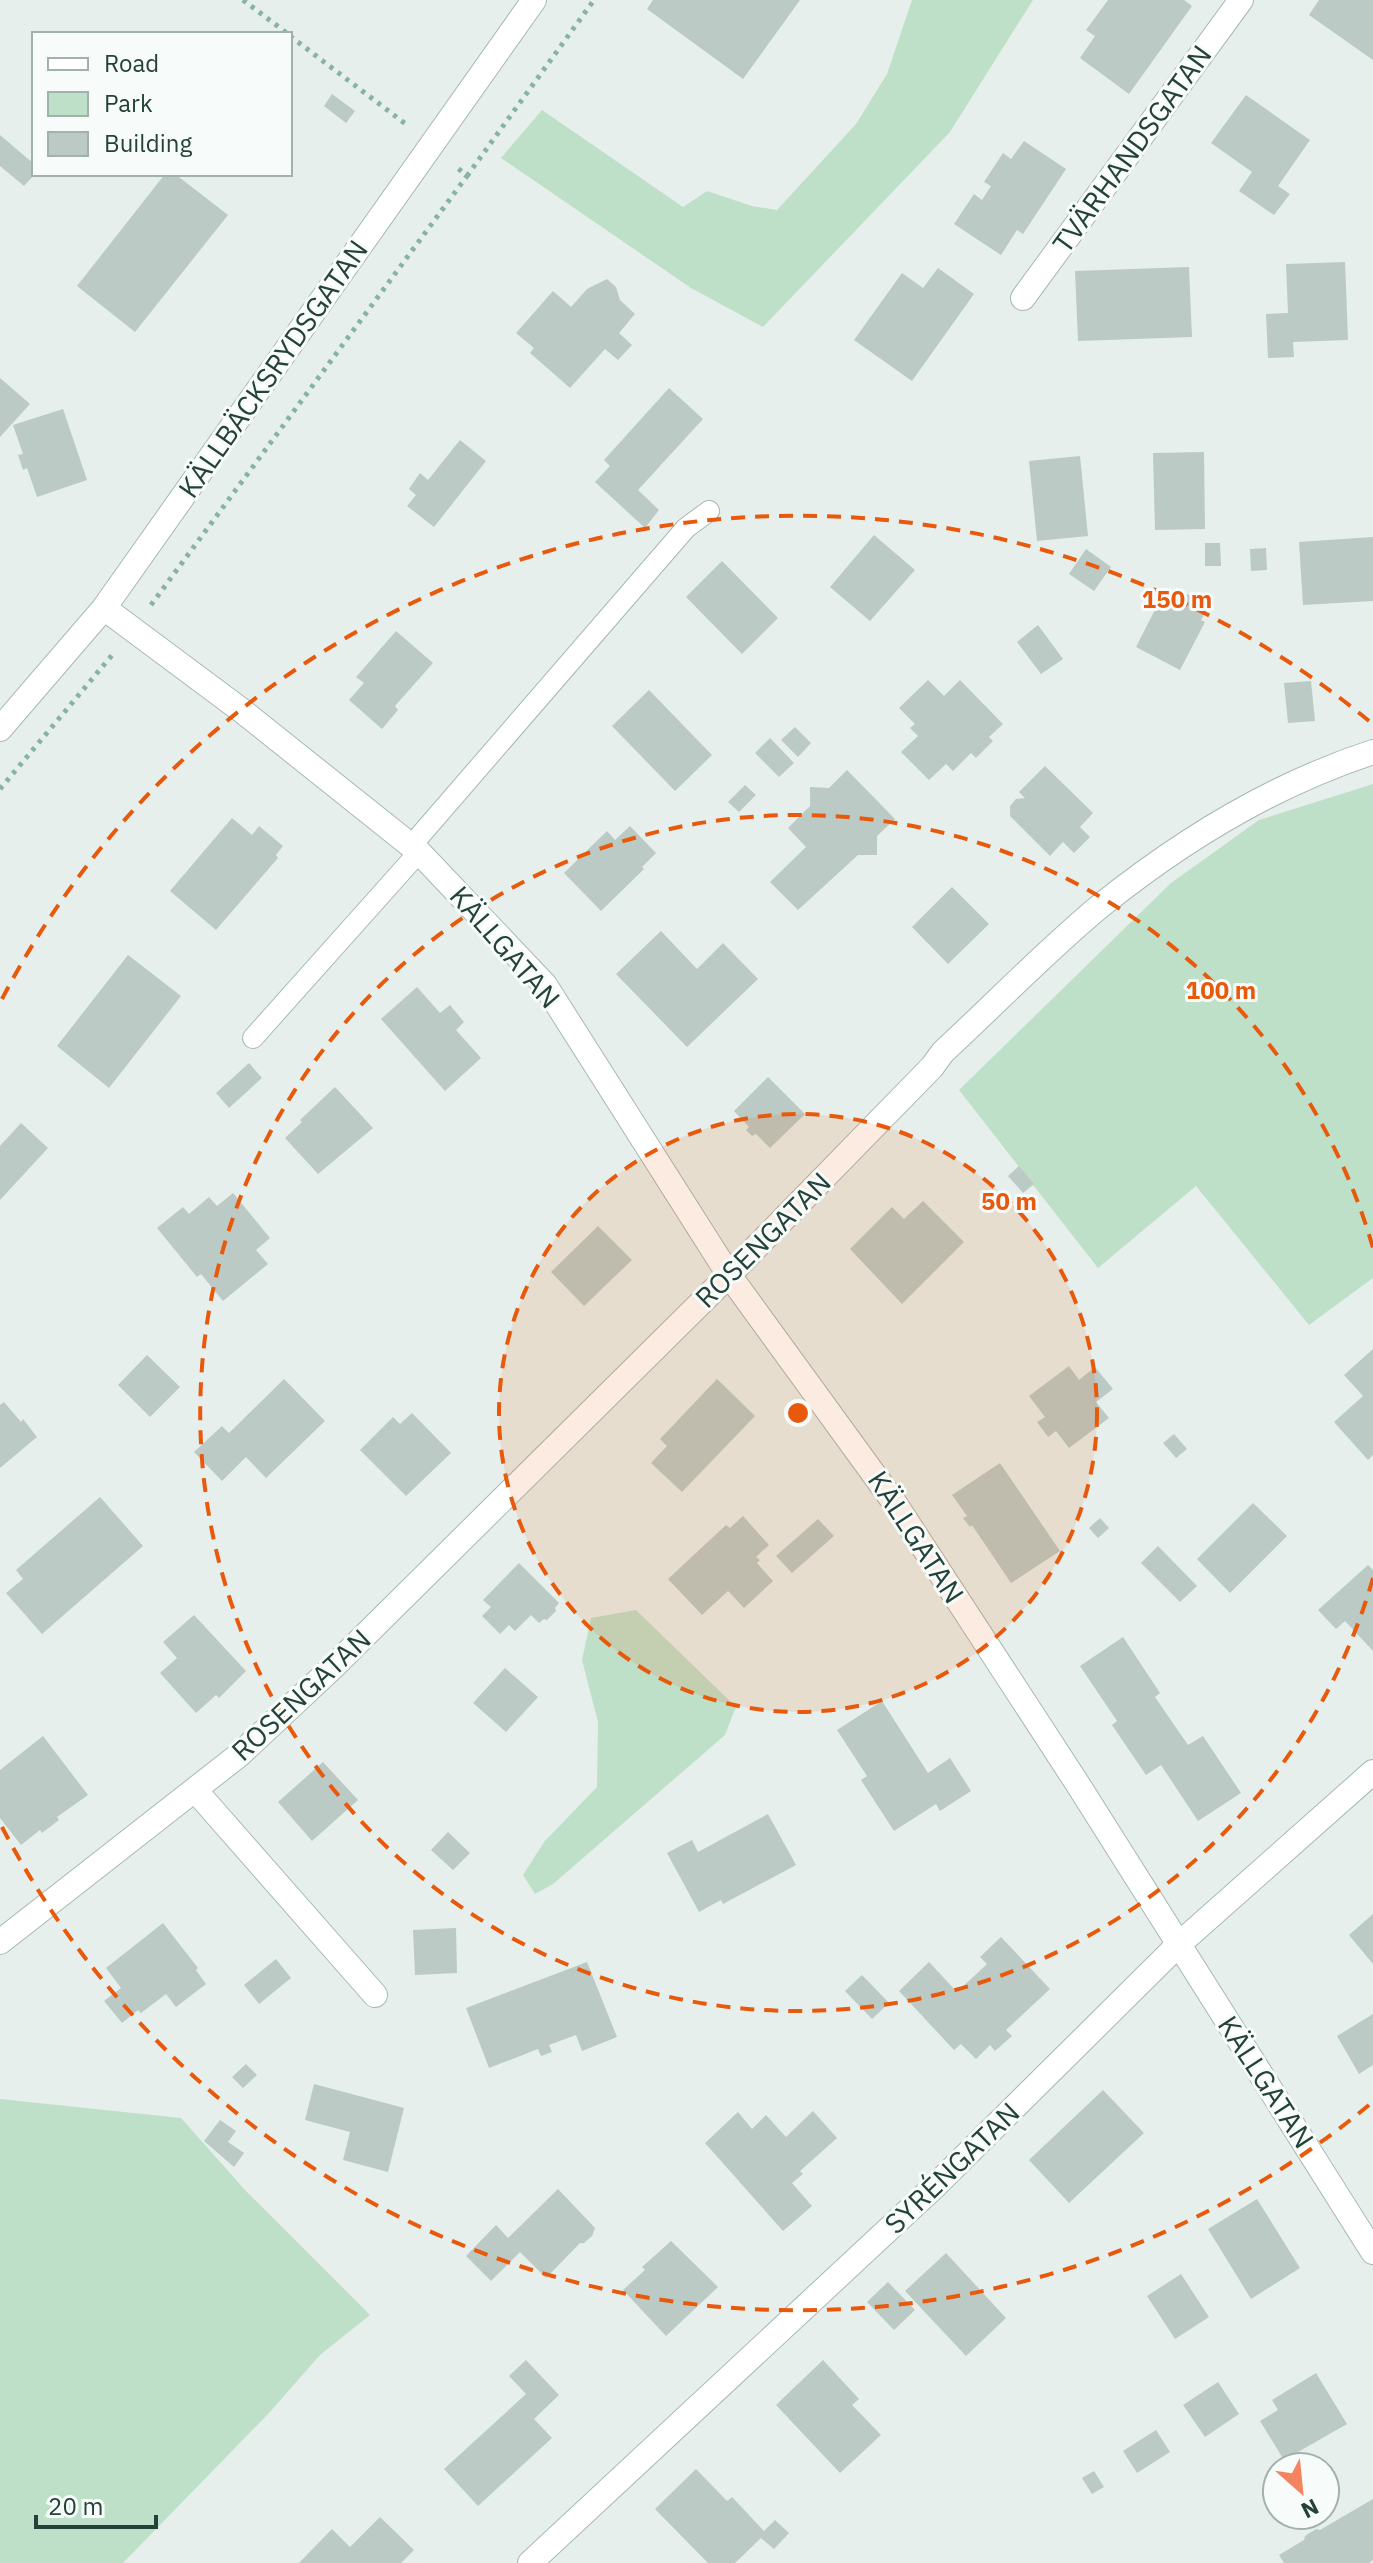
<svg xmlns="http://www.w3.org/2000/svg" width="1373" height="2563" font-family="'IBM Plex Sans',sans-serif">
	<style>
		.green { fill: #bfe0c8 }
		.building { fill: #bbcac4 }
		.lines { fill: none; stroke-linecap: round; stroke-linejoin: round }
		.service-casing { stroke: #a8b8b2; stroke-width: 22 }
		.minor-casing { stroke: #a8b8b2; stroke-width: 26 }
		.path { stroke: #86b3a5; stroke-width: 5; stroke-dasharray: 4 6; stroke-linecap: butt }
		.service { stroke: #fff; stroke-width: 20 }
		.minor { stroke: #fff; stroke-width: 24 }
		.ring { fill: none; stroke: #e8590c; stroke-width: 4; stroke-dasharray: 14 10 }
		.labels { text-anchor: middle; stroke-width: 6; stroke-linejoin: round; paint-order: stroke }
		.street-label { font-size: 28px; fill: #24423a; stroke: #f7fbf9 }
		.centre { fill: #e8590c; stroke: #f7fbf9; stroke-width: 4 }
		.ring-label { font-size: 24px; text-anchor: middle; font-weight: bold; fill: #e8590c; stroke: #f7fbf9; stroke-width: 6; stroke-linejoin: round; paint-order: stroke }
	</style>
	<rect width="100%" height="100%" fill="#e6efeb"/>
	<path class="green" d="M912,0h121l-83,132 -187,195 -72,-39 -190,-130 41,-48 141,97 24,-16 45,15 25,4 79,-86 31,-50z
		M1373,784v494l-64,47 -113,-139 -98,82 -139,-178 212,-207 88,-63z
		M636,1610l100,97 -11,28 -172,149 -18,10 -12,-19 21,-33 53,-55 1,-65 -16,-62 9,-42z
		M0,2099l181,19 65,73 124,124 -50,40 -51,58 -146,150h-123z"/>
	<path class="building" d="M653,0h147l-57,79 -96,-70z
		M1108,0h76l8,6 -63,88 -49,-36 15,-22 -9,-6z
		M1319,0h54v60l-64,-45z
		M332,94l23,17 -9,12 -22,-17z
		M1246,95l64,45 -32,46 12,8 -16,21 -35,-24 13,-19 -41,-29z
		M0,135l34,29v11l-10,11 -24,-20z
		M1024,141l42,28 -43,65 -6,-4 -16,25 -47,-31 20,-30 8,6 9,-14 -7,-4 19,-29 8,6z
		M165,174h10l53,41 -93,117 -58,-46z
		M1345,262l3,78 -55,2 1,15 -26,1 -2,-44 22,-1 -2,-49z
		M1189,267l3,70 -114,4 -3,-70z
		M938,268l36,26 -62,87 -58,-41 48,-67 21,15z
		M607,279l9,8 4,13 15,14 -16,19 13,12 -14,15 -13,-11 -35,39 -40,-35 4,-5 -18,-15 37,-42 18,16 16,-18z
		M0,378l30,26 -30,33z
		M669,388l34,31 -65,71 21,20 -14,18 -50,-46 15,-16 -6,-6z
		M63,409l24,71 -50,17 -10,-29 -4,2 -5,-15 5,-1 -10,-29z
		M460,440l26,21 -52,66 -27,-21 9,-11 -7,-6 11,-16 8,7z
		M1204,452l1,77 -50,1 -2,-77z
		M1080,456l8,80 -51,5 -8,-80z
		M874,535l41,35 -45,51 -40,-34z
		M1373,537v64l-70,4 -4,-63z
		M1205,543h15l1,23h-16z
		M1266,548l1,22 -16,1 -1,-22z
		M1086,549l25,18 -17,24 -25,-17z
		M722,561l56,57 -36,36 -56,-57z
		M1187,594l22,11 -8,15 4,2 -25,48 -44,-23 25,-49 18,10z
		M1038,625l25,34 -22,15 -24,-32z
		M396,631l37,32 -38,43 3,4 -16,19 -33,-29 15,-17 -8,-6z
		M928,680l16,16 16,-16 43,44 -14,13 4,4 -17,17 -5,-5 -18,18 -7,-7 -17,16 -28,-28 17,-16 -8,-8 5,-4 -16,-16z
		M1311,681l4,40 -27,2 -4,-40z
		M649,690l63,65 -37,36 -63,-65z
		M795,727l16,16 -13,14 -17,-17z
		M770,738l24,25 -15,14 -24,-24z
		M1045,766l48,47 -13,14 10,10 -16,16 -11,-11 -13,14 -40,-40v-10l6,-7 9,-1 -6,-6z
		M847,770l48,49 -18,17v19h-19l-60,55 -28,-28 36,-35 -18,-19 22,-22v-19l19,1z
		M745,785l11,10 -17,17 -11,-10z
		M232,818l20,17 7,-9 24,20 -7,9 2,3 -62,72 -46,-39z
		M630,826l26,27 -14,14 2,2 -43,42 -37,-38 43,-42 8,9z
		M952,887l37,37 -41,40 -36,-37z
		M661,931l36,38 26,-26 35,36 -71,68 -71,-73z
		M128,955l53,41 -72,92 -52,-42z
		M417,987l23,26 10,-8 14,17 -8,8 25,28 -36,33 -64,-72z
		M249,1063l13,15 -33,30 -13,-15z
		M768,1077l37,37 -35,34 -14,-14 -4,2 -6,-6 3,-3 -15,-16z
		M335,1087l38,41 -55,46 -33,-36 17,-16 -2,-2z
		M21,1123l27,25 -48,52v-54z
		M1019,1166l15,18 -11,9 -15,-17z
		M233,1193l37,45 -14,12 12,14 -45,37 -22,-27 -4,3 -40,-49 26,-21 6,7 20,-17 8,9z
		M923,1201l41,41 -62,62 -52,-55 42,-42 12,12z
		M598,1226l34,34 -48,46 -33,-34z
		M1373,1349v106l-5,5 -34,-38 29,-26 -19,-21z
		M147,1355l33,32 -30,30 -32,-32z
		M1069,1366l10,14 16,-13 18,22 -17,13 13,16 -40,30 -13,-17 -8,6 -11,-15 8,-5 -16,-21z
		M284,1379l41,42 -59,57 -20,-21 -24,24 -28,-29 28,-26 7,7z
		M717,1379l38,37 -73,76 -31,-29 16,-17 -7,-7z
		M4,1402l17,20 2,-3 14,18 -37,31v-63z
		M412,1413l39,40 -45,43 -46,-46 33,-33 7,7z
		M1174,1434l13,15 -11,9 -13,-15z
		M1000,1463l60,88 -49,32 -39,-58 -2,2 -7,-9 4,-2 -15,-21z
		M100,1497l43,49 -101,88 -36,-41 17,-14 -7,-9z
		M1253,1503l34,33 -57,57 -33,-34z
		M743,1516l26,29 -13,12 4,3 -3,3 16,18 -29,27 -16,-17 -26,24 -34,-36 58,-54 4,3z
		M1100,1518l9,10 -11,10 -9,-10z
		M818,1519l16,17 -42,37 -16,-17z
		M1158,1546l39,40 -17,16 -39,-39z
		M519,1563l40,40 -4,5 1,3 -9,9 -3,-1 -5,4 -8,-8 -16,16 -6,-6 -9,9 -18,-18 9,-9 -8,-7z
		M1368,1565l5,5v81l-28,-30 -9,8 -18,-19z
		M194,1615l52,56 -27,27 -3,-3 -20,18 -36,-40 17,-15 -14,-16z
		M1123,1637l37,56 -5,4 33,48 15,-9 38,57 -43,28 -37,-56 -15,10 -34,-50 5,-4 -37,-55z
		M505,1668l33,29 -32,35 -33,-29z
		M882,1701l46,72 22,-15 21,33 -31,20 -4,-7 -42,27 -33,-51 6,-4 -30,-46z
		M43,1736l45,59 -31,22 2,3 -17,13 -2,-3 -19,15 -21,-27v-48z
		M323,1762l35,38 -46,41 -34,-39z
		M768,1814l28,51 -73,39 -2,-4 -22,12 -32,-59 25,-13 6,12z
		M448,1832l22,21 -17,17 -22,-20z
		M1373,1914v50l-24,-29z
		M163,1923l35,45 -2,2 10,14 -30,23 -10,-13 -25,19 -3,-3 -16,13 -18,-22 17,-13 -15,-20z
		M456,1928l1,45 -42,2 -2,-45z
		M1001,1937l49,52 -44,41 6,6 -17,15 -5,-6 -14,14 -15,-15 -7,6 -55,-59 30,-29 28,30 30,-28 -7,-7z
		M276,1959l15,19 -32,26 -15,-19z
		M587,1962l30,75 -35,14 -6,-16 -27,10 3,7 -11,4 -3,-7 -49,19 -23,-60z
		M862,1975l27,28 -17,16 -27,-28z
		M1373,2014v51l-14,9 -22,-38z
		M246,2064l11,11 -14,13 -11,-11z
		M314,2084l90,24 -16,64 -45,-12 7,-28 -45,-12z
		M1103,2090l41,43 -75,70 -40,-43z
		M813,2111l24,27 -37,33 3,3 -11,9 20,23 -29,25 -78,-88 33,-31 14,17 14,-14 20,22z
		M220,2120l16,11 -8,11 16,11 -10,14 -30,-26z
		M558,2189l37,39 -3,8 -8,7h-4l-34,35 -26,-26 -29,29 -25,-25 30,-31 12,13z
		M1257,2199l43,69 -49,31 -43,-70z
		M671,2241l47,46 -52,49 -43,-46 22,-20 -3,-3z
		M946,2253l60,65 -40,38 -61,-65z
		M1181,2274l28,43 -34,22 -28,-43z
		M888,2282l27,28 -21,20 -27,-28z
		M526,2360l33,35 -25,24 18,19 -74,68 -34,-37 82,-75 -17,-18z
		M823,2360l36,39 -7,6 29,30 -41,38 -64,-68z
		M1316,2373l31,51 -63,36 -24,-39 18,-11 -6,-10z
		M1218,2382l21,32 -34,23 -22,-32z
		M1156,2430l14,22 -33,21 -14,-22z
		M696,2469l31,32 5,-4 32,34 11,-11 14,13 -15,16 -13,-11 -26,25h-27l-53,-54z
		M1094,2471l10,16 -12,7 -10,-16z
		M1373,2499v61l-4,3h-85l-5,-8 25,-15 1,-4 11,-7 4,1z
		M380,2517l34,33 -13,13h-102l33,-34 18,18z"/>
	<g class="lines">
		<g class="service-casing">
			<path id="service" d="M411,846l275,-318 23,-17
				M253,1038l166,-186"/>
		</g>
		<g class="minor-casing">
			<path id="minor" d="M1023,298l218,-298
				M104,608l137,102 178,142 126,133 184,290 165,227 183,281 296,469
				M0,729l104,-121 430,-608
				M195,1790l180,205
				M0,1942l239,-187 93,-87 397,-393 203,-208 11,-15c52,-48 102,-100 156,-145 83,-67 173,-122 274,-155
				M530,2563l405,-377 243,-241 195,-173"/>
		</g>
		<path class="path" d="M243,0l45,34
			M290,36l117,89
			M467,176l127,-176
			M151,605l316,-429 -13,-11
			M0,789l113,-135"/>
		<use href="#service" class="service"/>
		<use href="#minor" class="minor"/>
	</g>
	<circle cx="798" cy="1413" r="299" fill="#e8590c" fill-opacity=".12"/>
	<g class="ring">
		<circle cx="798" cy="1413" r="299"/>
		<path d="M1373 1578A598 598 0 1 1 1373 1248"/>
		<path d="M1369 2105A897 897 0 0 1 2 1827M2 999A897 897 0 0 1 1369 721"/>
	</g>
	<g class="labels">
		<g class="street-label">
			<text transform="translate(1132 149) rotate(-54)" y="10">TVÄRHANDSGATAN</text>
			<text transform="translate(273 369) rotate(-55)" y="10">KÄLLBÄCKSRYDSGATAN</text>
			<text transform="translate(505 947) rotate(49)" y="10">KÄLLGATAN</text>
			<text transform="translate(763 1240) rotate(-45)" y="10">ROSENGATAN</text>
			<text transform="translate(916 1537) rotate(57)" y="10">KÄLLGATAN</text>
			<text transform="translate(301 1695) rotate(-43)" y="10">ROSENGATAN</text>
			<text transform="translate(1266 2082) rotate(57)" y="10">KÄLLGATAN</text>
			<text transform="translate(952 2168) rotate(-44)" y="10">SYRÉNGATAN</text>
		</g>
	</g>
	<circle cx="798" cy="1413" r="12" class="centre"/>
	<g class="ring-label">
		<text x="1177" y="608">150 m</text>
		<text x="1221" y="999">100 m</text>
		<text x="1009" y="1210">50 m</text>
	</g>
	<rect x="32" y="32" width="260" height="144" fill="#f7fbf9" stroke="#a3b1ad" stroke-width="2"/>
	<rect x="48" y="58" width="40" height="12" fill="#ffffff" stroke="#a3b1ad" stroke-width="2"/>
	<text x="104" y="72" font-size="24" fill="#24423a">Road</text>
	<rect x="48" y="92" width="40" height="24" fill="#bfe0c8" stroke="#a3b1ad" stroke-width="2"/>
	<text x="104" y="112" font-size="24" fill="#24423a">Park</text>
	<rect x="48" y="132" width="40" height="24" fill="#bbcac4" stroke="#a3b1ad" stroke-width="2"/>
	<text x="104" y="152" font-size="24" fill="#24423a">Building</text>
	<g transform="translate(1301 2491) rotate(153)"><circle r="38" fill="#f7fbf9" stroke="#a3b1ad" stroke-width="2"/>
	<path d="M0-6L14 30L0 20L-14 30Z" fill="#f4845f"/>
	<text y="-12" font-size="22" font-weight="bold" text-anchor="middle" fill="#24423a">N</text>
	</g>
	<path d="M36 2515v12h120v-12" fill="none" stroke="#24423a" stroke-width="4"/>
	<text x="48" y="2515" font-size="24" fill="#24423a" stroke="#f7fbf9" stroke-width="6" paint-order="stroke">20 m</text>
</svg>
